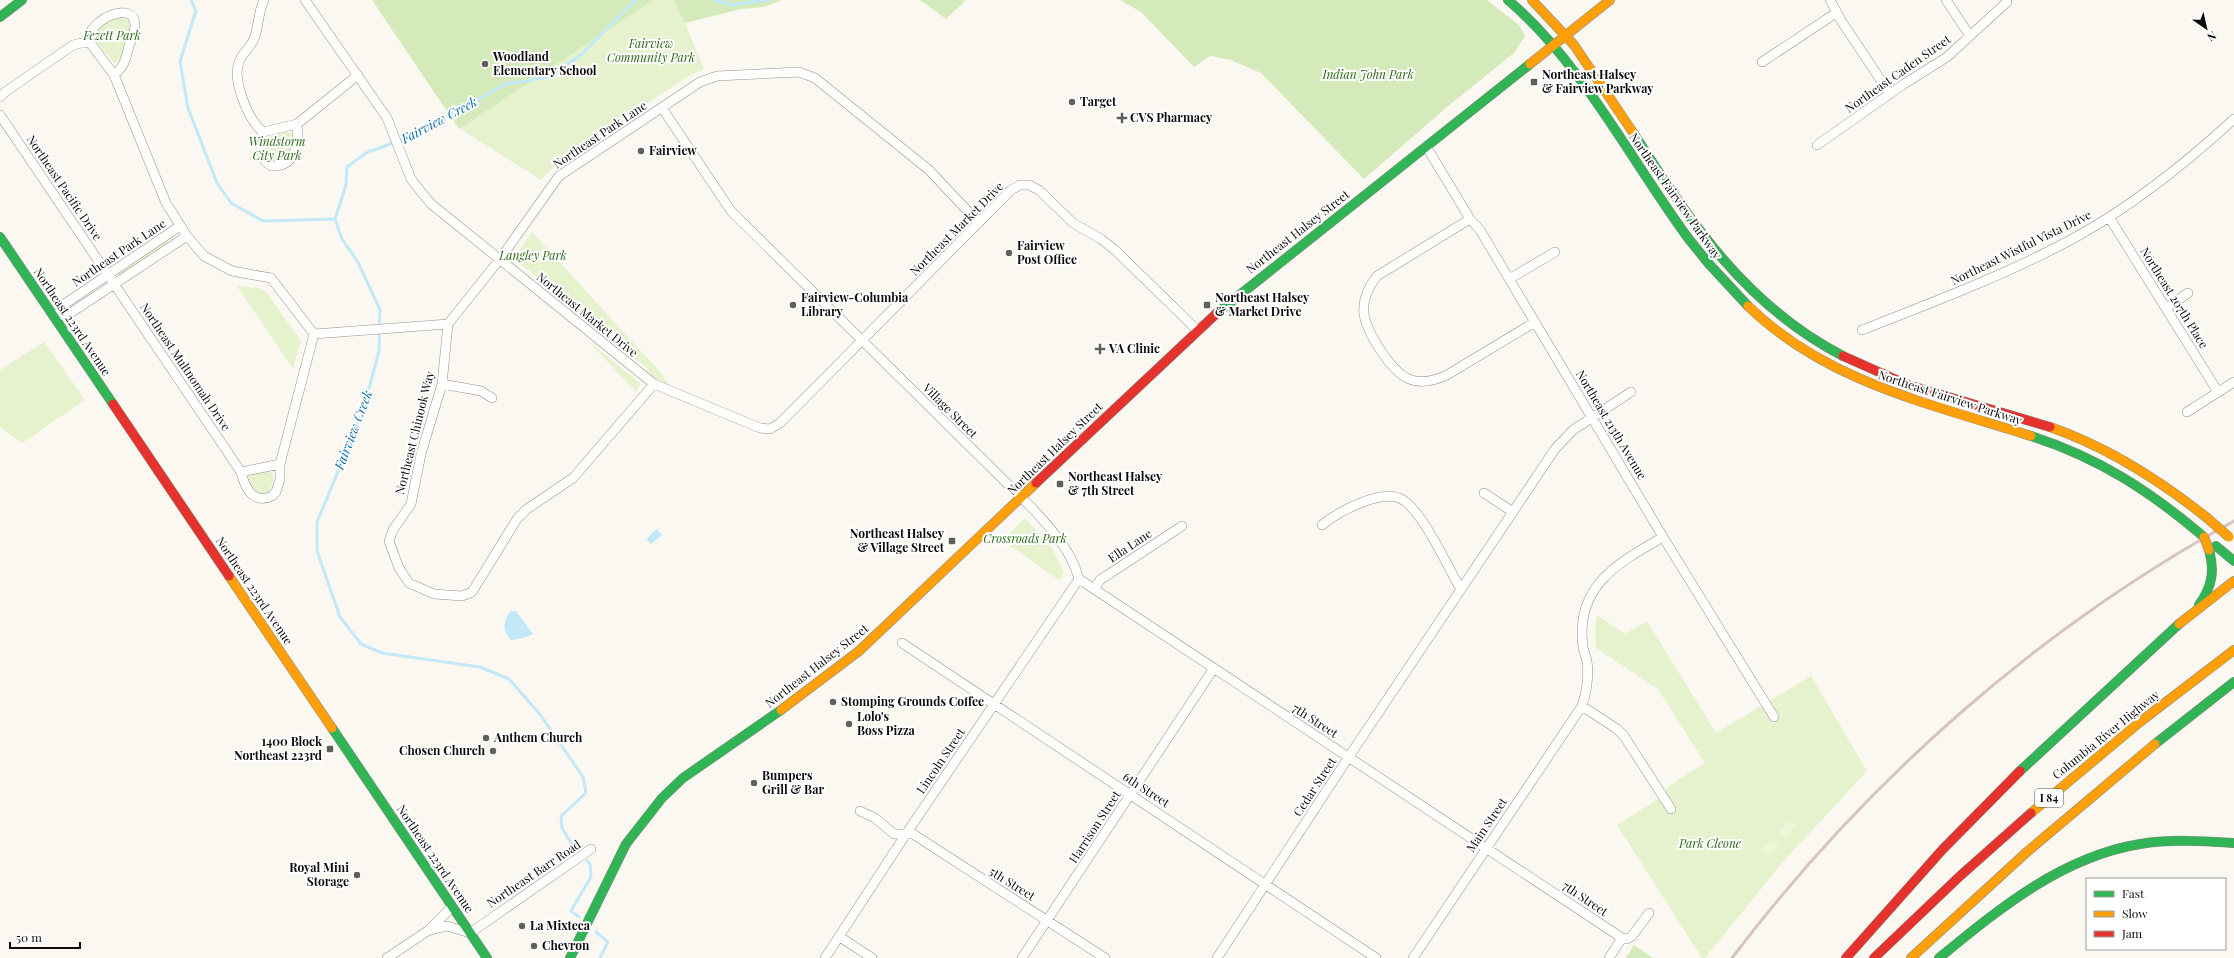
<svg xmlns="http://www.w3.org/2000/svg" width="2234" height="958" font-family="'Playfair Display',serif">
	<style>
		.green { fill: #e5f2cd }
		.forest { fill: #d5eabb }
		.pitch { fill: #eef5d8 }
		.water { fill: #c3e8f8 }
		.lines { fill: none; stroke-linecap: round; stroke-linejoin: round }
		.stream { stroke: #c3e8f8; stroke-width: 3 }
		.street-casing { stroke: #93928f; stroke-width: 10 }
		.fast-casing { stroke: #8a8985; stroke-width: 10 }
		.slow-casing { stroke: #8a8985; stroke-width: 10 }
		.jam-casing { stroke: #8a8985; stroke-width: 10 }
		.street { stroke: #fefefd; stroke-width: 9 }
		.fast { stroke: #30b455; stroke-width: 9 }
		.slow { stroke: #ff9f0a; stroke-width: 9 }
		.jam { stroke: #e5322d; stroke-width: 9 }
		.rail { stroke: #d8c3c4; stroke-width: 3 }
		.slow-bridge-casing { stroke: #80807c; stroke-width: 10; stroke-linecap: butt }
		.slow-bridge { stroke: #ff9f0a; stroke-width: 9 }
		.poi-dot { fill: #5f5f5c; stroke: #fff; stroke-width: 1.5 }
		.labels { text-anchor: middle; stroke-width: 4; stroke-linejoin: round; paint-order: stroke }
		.shield { fill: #fff; stroke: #555; stroke-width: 1 }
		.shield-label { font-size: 11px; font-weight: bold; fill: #0c0c0c }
		.park-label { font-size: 12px; font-style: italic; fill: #2c6917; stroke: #fff }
		.poi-label { font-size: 12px; font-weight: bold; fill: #0c0c0c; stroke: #fff; text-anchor: start }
		.street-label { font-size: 12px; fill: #0c0c0c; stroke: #fff }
		.water-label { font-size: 13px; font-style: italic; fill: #0b6ba8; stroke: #fff }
	</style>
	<rect width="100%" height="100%" fill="#faf8f0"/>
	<path class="green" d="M652,0h21l12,23 19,46 -15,7 -130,85 -18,19 -82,-52z
		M117,15l12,6 2,5 -10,34 -7,3 -22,-26 1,-6z
		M286,131l5,2 2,4 -5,21 -18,4 -7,-14 3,-10z
		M532,232l128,140 8,11 -2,2 -14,-9 -4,-7 -132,-109 -1,-3z
		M168,239l1,4 -47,32 -3,-1 -1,-2z
		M237,286l22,2 7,4 35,49 -8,28z
		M587,340l54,44 -5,8z
		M44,342l41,58 -63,43 -22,-16v-57z
		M268,471l4,1 2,4 -4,15 -10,4 -6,-2 -7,-14 4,-4z
		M1025,518l28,32 11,22 -5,8 -57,-40z
		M1597,615l28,19 22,-13 69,112 95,-57 56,95 -85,92 -77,95h-3l-85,-133 46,-29 6,-10 36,-23 -47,-74 -62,-41 -1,-19z"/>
	<path class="forest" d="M372,0h281l-194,129z
		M673,0h109l-19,7 -22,2 -56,14z
		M920,0h46l-20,19z
		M1120,0h367l32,25 6,11 -11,17 -67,54 -83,72 -103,-106 -30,-13 -21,-4 -16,11 -53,-55z
		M1634,945l19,13h-27z"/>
	<path class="pitch" d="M1788,822l9,3 -11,13 -5,-5v-5z
		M1771,841l9,3 -11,13 -5,-5v-5z"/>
	<path class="water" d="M657,529l5,6 -11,9 -5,-5z
		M511,611h5l17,23 -9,4 -13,2c-9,-8 -8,-21 0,-29z"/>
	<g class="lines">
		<path class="stream" d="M191,0l5,11 -16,50 8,47 29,75 14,20 32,18 72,-2
			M715,0l17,5 38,-5
			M576,851l-14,-23 -1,-12 25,-23 -3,-16 -44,-64 -30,-34 -29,-12 -98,-14 -21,-9 -21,-27 -23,-66v-29l46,-111 16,-60 1,-41 -22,-48 -16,-23 -7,-20 11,-34 1,-18 19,-14 48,-18 92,-51 43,-7 33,-23 51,-52 4,-2
			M579,917l-8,-6 20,-34 -1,-13 -3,-3
			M596,932l12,10 -8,16"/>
		<g class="street-casing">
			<path id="street" d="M264,0c-6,12 -5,26 -10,39 -3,8 -12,14 -15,23 -7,18 9,58 24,70l34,-8 61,-49
				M305,0l82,118 24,61 19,24 224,181 106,44 10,1 10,-6 231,-233 9,-5h9l10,5 34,33 28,16 14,11 83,81
				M1830,0l12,22 48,72
				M1946,0l24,36
				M86,42c5,-25 49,-42 49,-17 0,7 -4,15 -6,21 -3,13 -5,21 -15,29
				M1762,62l74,-49
				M0,97l5,-5 68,-47 13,-3 5,2 23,31 52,128 21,33 17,20 28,15 39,7 43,56
				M662,108l69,103 302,298c20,22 38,41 46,70l543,359 5,1 5,-3 17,-23
				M0,115l241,357c4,16 12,33 31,24l4,-4 4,-13v-15l34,-130
				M263,132c-4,10 -4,29 9,34 24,1 27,-23 25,-42
				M1817,145l87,-61 43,-27 60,-55
				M1426,146l44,73 10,11 183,307 111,180
				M2109,217l109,175
				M1470,219l-93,57c-22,28 -14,48 4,75 18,27 33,39 66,24l88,-53
				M1509,279l46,-27
				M2166,308l22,-15
				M55,318l11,-15 114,-77
				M55,318l17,-6 115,-76
				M448,324l-6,60 -21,70 -10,50 -18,26 -4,11 10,27 10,15 25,11 28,2 10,-4 45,-73 10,-10 46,-31 81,-94
				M1862,330c72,-28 146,-56 214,-93 58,-32 110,-74 158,-118
				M314,334l134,-10 52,-65 59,-83 141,-94 17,-6 82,-4 16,6 114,92 50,53
				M442,384l39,7 11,7
				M2187,412l47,-30
				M241,472l39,-8
				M1484,493l29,19
				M1322,525c16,-13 61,-38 81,-25 20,12 46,69 58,90
				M1094,589l6,-9 82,-54
				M902,643l474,315
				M1582,706l35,23 7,7 47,73
				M860,811l15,7 19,16h19l192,124
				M429,930l18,-4 23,7 121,-84
				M840,937l32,21
				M387,958l42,-28 23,-23
				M825,958l81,-124 173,-255
				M1022,958l192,-290
				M1217,958l131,-200 207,-309 18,-19 58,-38
				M1413,958l169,-252c5,-15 7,-29 5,-45 -1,-5 -4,-10 -4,-15 -8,-60 35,-83 80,-109
				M1609,958l13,-20"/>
		</g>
		<g class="fast-casing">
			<path id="fast" d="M1508,0c74,63 122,159 180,238l21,26 39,42
				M0,17l22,-17
				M1634,134c57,89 112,172 209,222
				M0,237l113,167
				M1217,313l313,-249
				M2031,436c68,22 119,55 173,101
				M2216,546l18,15
				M2199,605c13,-18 16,-34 10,-55
				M332,728l155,230
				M2155,744l79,-62
				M2020,771l159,-147
				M570,958l56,-114 36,-46 21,-20 98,-68
				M1939,958c60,-49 122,-101 201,-114 31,-5 63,-3 94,-1"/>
		</g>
		<g class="slow-casing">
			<path id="slow" d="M1532,0l42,45 60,89
				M1530,64l80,-64
				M1748,306c78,76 183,98 283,130
				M2050,427c58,20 108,52 156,90
				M229,576l103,152
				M2179,624l55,-43
				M781,710l78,-59 177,-168
				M2031,813l109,-91 94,-72
				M1911,958l117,-107 127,-107"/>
		</g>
		<g class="jam-casing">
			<path id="jam" d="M1843,356l65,29 142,42
				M113,404l116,172
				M1036,483l181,-170
				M1846,958l97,-109 77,-78
				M1874,958l86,-82 71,-63"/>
		</g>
		<use href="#street" class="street"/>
		<use href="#fast" class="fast"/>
		<use href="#slow" class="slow"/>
		<use href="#jam" class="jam"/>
		<path class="rail" d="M1732,958c134,-177 307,-330 502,-437"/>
		<g class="slow-bridge-casing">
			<path id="slow-bridge" d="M2206,517l23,20
				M2204,537l5,13"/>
		</g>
		<use href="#slow-bridge" class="slow-bridge"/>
	</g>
	<g class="poi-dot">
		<circle cx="485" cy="64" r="4"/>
		<rect x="1530" y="78" width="8" height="8" rx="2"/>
		<circle cx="1072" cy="102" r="4"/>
		<path d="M1120 112h4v4h4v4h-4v4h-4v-4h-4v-4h4z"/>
		<circle cx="641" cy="151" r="4"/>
		<circle cx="1009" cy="253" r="4"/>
		<circle cx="793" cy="305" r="4"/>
		<rect x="1203" y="301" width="8" height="8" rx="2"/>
		<path d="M1098 343h4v4h4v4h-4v4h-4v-4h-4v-4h4z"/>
		<rect x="1056" y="480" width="8" height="8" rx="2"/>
		<rect x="948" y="537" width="8" height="8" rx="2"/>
		<circle cx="833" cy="702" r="4"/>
		<circle cx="849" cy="724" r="4"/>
		<circle cx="486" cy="738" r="4"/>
		<rect x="326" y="745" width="8" height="8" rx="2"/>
		<circle cx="493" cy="751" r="4"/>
		<circle cx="754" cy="783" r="4"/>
		<circle cx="357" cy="875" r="4"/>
		<circle cx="522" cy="926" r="4"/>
		<circle cx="534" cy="946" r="4"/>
	</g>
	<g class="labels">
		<rect class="shield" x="2035" y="789" width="28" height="18" rx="3"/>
		<g class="shield-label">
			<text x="2049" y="802">I 84</text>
		</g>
		<g class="park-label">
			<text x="112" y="40">Fezett Park</text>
			<text x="651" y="48">Fairview<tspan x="651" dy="14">Community Park</tspan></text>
			<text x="1368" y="79">Indian John Park</text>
			<text x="277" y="146">Windstorm<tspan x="277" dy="14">City Park</tspan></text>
			<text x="533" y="260">Langley Park</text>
			<text x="1025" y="543">Crossroads Park</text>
			<text x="1710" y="848">Park Cleone</text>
		</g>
		<g class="poi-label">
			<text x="493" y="61">Woodland<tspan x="493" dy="14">Elementary School</tspan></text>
			<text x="1542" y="79">Northeast Halsey<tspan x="1542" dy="14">&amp; Fairview Parkway</tspan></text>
			<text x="1080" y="106">Target</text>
			<text x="1130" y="122">CVS Pharmacy</text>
			<text x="649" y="155">Fairview</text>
			<text x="1017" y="250">Fairview<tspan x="1017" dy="14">Post Office</tspan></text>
			<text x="801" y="302">Fairview-Columbia<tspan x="801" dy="14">Library</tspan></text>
			<text x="1215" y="302">Northeast Halsey<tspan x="1215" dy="14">&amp; Market Drive</tspan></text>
			<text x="1109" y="353">VA Clinic</text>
			<text x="1068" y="481">Northeast Halsey<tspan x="1068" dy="14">&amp; 7th Street</tspan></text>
			<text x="944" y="538" text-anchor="end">Northeast Halsey<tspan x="944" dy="14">&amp; Village Street</tspan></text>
			<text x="841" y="706">Stomping Grounds Coffee</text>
			<text x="857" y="721">Lolo's<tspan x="857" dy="14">Boss Pizza</tspan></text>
			<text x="494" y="742">Anthem Church</text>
			<text x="322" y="746" text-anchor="end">1400 Block<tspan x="322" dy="14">Northeast 223rd</tspan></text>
			<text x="485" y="755" text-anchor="end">Chosen Church</text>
			<text x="762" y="780">Bumpers<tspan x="762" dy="14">Grill &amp; Bar</tspan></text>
			<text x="349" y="872" text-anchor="end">Royal Mini<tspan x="349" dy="14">Storage</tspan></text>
			<text x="530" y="930">La Mixteca</text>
			<text x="542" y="950">Chevron</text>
		</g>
		<g class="street-label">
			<text transform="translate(1898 74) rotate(-35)" y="4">Northeast Caden Street</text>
			<text transform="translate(600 135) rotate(-34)" y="4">Northeast Park Lane</text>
			<text transform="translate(64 188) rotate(56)" y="4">Northeast Pacific Drive</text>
			<text transform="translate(1675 196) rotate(55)" y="4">Northeast Fairview Parkway</text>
			<text transform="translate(957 229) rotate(-45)" y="4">Northeast Market Drive</text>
			<text transform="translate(1298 232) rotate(-38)" y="4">Northeast Halsey Street</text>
			<text transform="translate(2021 248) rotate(-26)" y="4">Northeast Wistful Vista Drive</text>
			<text transform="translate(119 253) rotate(-34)" y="4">Northeast Park Lane</text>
			<text transform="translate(2174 298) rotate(58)" y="4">Northeast 207th Place</text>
			<text transform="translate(587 315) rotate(39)" y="4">Northeast Market Drive</text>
			<text transform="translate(72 322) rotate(56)" y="4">Northeast 223rd Avenue</text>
			<text transform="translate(185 367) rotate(56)" y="4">Northeast Multnomah Drive</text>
			<text transform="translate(1950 398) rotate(18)" y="4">Northeast Fairview Parkway</text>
			<text transform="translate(950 411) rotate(45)" y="4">Village Street</text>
			<text transform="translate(1611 425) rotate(59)" y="4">Northeast 213th Avenue</text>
			<text transform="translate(415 433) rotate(-76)" y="4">Northeast Chinook Way</text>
			<text transform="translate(1055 449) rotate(-44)" y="4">Northeast Halsey Street</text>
			<text transform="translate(1130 546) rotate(-34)" y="4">Ella Lane</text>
			<text transform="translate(254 591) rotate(56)" y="4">Northeast 223rd Avenue</text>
			<text transform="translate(817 666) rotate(-38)" y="4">Northeast Halsey Street</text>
			<text transform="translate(1315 721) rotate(33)" y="4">7th Street</text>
			<text transform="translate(2106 735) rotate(-39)" y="4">Columbia River Highway</text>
			<text transform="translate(941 761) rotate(-56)" y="4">Lincoln Street</text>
			<text transform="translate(1315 787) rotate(-57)" y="4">Cedar Street</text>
			<text transform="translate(1146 790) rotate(33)" y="4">6th Street</text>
			<text transform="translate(1487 825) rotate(-56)" y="4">Main Street</text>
			<text transform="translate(1095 827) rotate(-57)" y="4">Harrison Street</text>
			<text transform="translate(435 859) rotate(56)" y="4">Northeast 223rd Avenue</text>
			<text transform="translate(534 874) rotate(-34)" y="4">Northeast Barr Road</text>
			<text transform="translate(1012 884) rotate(32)" y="4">5th Street</text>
			<text transform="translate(1585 899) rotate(34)" y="4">7th Street</text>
		</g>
		<g class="water-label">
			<text transform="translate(439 120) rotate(-28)" y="5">Fairview Creek</text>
			<text transform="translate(353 430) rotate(-69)" y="5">Fairview Creek</text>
		</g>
	</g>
	<rect x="2086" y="878" width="140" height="72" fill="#ffffff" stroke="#9e9e9e"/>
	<rect x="2094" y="891" width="20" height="6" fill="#30b455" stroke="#9e9e9e"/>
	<text x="2122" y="898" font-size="12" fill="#0c0c0c">Fast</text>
	<rect x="2094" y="911" width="20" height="6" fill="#ff9f0a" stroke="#9e9e9e"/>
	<text x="2122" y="918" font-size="12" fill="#0c0c0c">Slow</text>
	<rect x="2094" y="931" width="20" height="6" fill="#e5322d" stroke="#9e9e9e"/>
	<text x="2122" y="938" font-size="12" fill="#0c0c0c">Jam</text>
	<g transform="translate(2206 28) rotate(146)" stroke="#ffffff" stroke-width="3" paint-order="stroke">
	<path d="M0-3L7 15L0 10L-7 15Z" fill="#0c0c0c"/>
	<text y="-6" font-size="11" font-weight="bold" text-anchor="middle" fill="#0c0c0c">N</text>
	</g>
	<path d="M10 942v6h70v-6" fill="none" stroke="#0c0c0c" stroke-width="2"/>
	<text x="16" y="942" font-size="12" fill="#0c0c0c" stroke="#ffffff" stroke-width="3" paint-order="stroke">50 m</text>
</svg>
